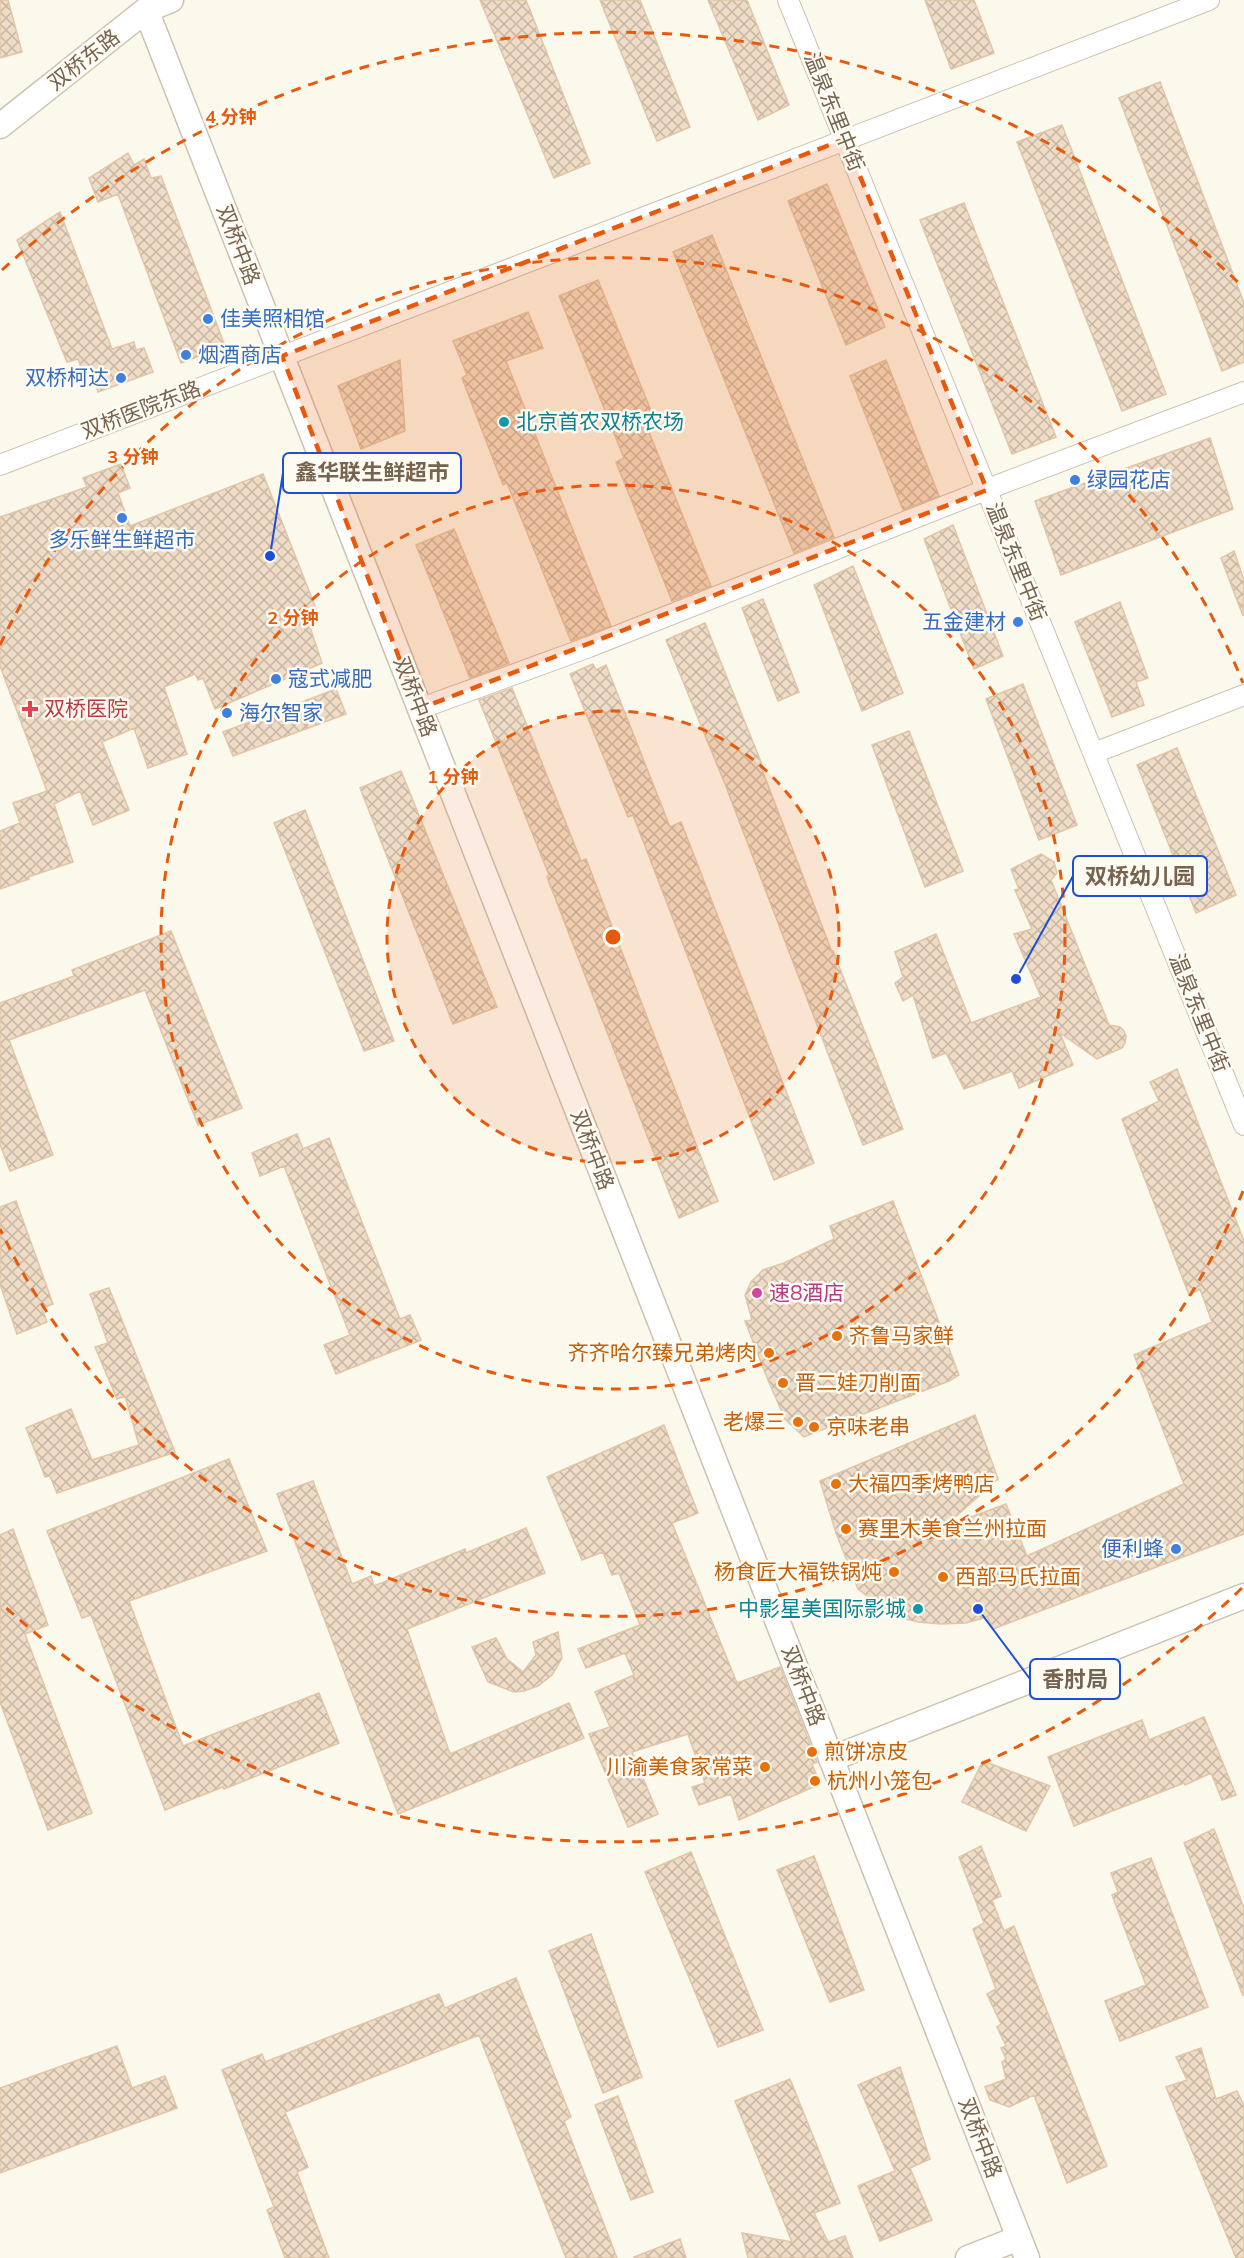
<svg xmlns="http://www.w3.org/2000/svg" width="1244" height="2258" font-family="Mulish,'Noto Sans SC',sans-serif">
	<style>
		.building { fill: url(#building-cross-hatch); stroke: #e0c6a7; stroke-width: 1.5 }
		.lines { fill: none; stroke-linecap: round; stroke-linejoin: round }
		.minor-casing { stroke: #cdc2b2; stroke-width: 22 }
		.tertiary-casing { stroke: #cdc2b2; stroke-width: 27 }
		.minor { stroke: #fff; stroke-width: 20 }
		.tertiary { stroke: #fff; stroke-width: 24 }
		.marked { fill: #e8590c; fill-opacity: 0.2; stroke: #e8590c; stroke-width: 4.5; stroke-dasharray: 12 8; stroke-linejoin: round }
		.ring { fill: none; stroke: #e8590c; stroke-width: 3; stroke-dasharray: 10 8 }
		.shop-dot { fill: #3f7fe0; stroke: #fefbf3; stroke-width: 2 }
		.culture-dot { fill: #0f9aa8; stroke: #fefbf3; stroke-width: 2 }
		.health-dot { fill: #e0444e; stroke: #fefbf3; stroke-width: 2 }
		.hotel-dot { fill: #d1479c; stroke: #fefbf3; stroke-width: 2 }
		.food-dot { fill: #e8710a; stroke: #fefbf3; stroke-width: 2 }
		.labels { text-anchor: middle; stroke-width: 5; stroke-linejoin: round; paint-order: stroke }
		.street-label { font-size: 21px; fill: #766350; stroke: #fefbf3 }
		.shop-label { font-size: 21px; fill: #366cbe; stroke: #fefbf3; text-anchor: start }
		.culture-label { font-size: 21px; fill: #0d838f; stroke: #fefbf3; text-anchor: start }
		.health-label { font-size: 21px; fill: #be3a42; stroke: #fefbf3; text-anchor: start }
		.hotel-label { font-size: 21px; fill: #b23c85; stroke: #fefbf3; text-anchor: start }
		.food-label { font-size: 21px; fill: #c56008; stroke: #fefbf3; text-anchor: start }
		.centre { fill: #e8590c; stroke: #fefbf3; stroke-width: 3 }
		.ring-label { font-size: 18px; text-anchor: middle; font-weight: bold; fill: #e8590c; stroke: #fefbf3; stroke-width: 5; stroke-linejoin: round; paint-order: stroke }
		.leader { fill: none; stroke: #1d4ed8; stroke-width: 2 }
		.callout-dot { fill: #1d4ed8; stroke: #fefbf3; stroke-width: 2 }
		.callout { fill: #fefbf3; stroke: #1d4ed8; stroke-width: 2 }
		.callout-label { font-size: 22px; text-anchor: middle; font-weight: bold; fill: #766350 }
	</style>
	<defs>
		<pattern id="building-cross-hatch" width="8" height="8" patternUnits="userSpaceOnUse" patternTransform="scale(1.5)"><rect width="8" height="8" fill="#efdcc6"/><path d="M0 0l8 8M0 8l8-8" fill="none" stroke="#c6b6a3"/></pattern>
	</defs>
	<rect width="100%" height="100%" fill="#fbf8ec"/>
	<path class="building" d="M0,0h8l14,52 -22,6z
		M480,0h46l64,163 -36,15z
		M600,0h40l50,127 -33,14z
		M708,0h39l42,105 -31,15z
		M925,0h49l20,53 -43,16z
		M1160,82l84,221v59l-22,9 -103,-273z
		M1062,125l104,269 -44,17 -105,-269z
		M128,153l6,12 10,-6 7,19 10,-2 64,170 -44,17 -63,-169 -20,8 -9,-24z
		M827,184l58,143 -39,18 -58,-144z
		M964,203l92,234 -44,17 -92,-234z
		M60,212l52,137 22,-7 2,8 8,-2 9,24 -55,20 -6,-18 -8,2 -6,-17 -11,3 -50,-122z
		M712,235l122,302 -40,16 -121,-301z
		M598,280l58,143 -9,4 64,159 -39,15 -56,-139 8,-4 -65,-162z
		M528,312l15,36 -37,13 105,265 -40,15 -64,-158 -4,2 -41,-107 5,-3 -14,-34z
		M400,360l5,71 -44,18 -23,-63z
		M886,360l53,136 -36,14 -53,-134z
		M1210,438l23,71 -172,66 -26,-74z
		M121,464l9,24 -12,5 12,33 133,-52 54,137 -11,4 16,48 -107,46 -12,-31 -5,2 -3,-6 -31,13 23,67 -39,14 -14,-40 -32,14 27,68 -36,15 -13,-34 -26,13 19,58 -45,15 1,2 -29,10v-58l20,-8 -7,-20 34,-12 -47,-125v-149l87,-30 -4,-9z
		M953,525l50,131 -29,13 -50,-130z
		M454,529l55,134 -39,15 -54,-133z
		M1234,551l10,29 -1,36 -22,-58z
		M853,566l50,127 -41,18 -48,-126z
		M763,599l36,93 -21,9 -36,-93z
		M1120,602l28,76 -12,4 8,23 -32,12 -37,-95z
		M705,623l58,144h-2l71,185 1,-1 70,178 -40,16 -138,-361 -59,-144z
		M593,664l3,6 10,-5 64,162 11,-5 133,341 -40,17 -141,-365 -5,2 -58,-143z
		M1023,684l54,141 -38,15 -53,-141z
		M512,688l69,173 5,-2 132,342 -39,17 -132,-341 2,-2 -70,-175z
		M336,689l10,25 -113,42 -10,-24z
		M909,731l54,140 -38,16 -53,-142z
		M1177,748l59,147 -40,18 -59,-148z
		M401,771l96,236 -44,17 -93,-236z
		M305,810l89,231 -30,10 -90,-228z
		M1041,854l13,8 3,11 -6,7 58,145 11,2 4,4 2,5 -1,7 -3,5 -25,11 -37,-26 13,32 -54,23 -7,-17 -48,18 -18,-36 -13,5 -20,-63 -10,6 -8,-18 8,-6 -8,-25 41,-18 35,89 70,-26 -27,-63 18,-5 -17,-39 4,-1 -8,-20z
		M171,931l71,177 -44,17 -53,-135 -136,50 44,115 -43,16 -10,-27v-141l74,-27 -2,-6z
		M1177,1069l67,172v293l-251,95 -6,-12 -21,6 -25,1 -23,-2 -24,-6 -36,-27 -22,-56 -16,-52 155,-66 23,64 -54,48 62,-23 21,52 157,-72 -50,-129 78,-33 -12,-33 -11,6 -67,-176 37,-18 -9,-19z
		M297,1134l6,15 26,-11 71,181 10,-4 11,25 -85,34 -12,-29 26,-10 -66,-169 -24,10 -8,-23z
		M16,1201l37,103 -11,4 5,14 -30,12 -17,-50v-77z
		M893,1201l66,174 -10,6 -145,56 -19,-18 -17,-39 -23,-59 7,-1 -7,-25 6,-13 12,-12 21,-7 50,-24 -4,-13z
		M109,1288l66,164 -118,41 -7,-17 -5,1 -19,-49 45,-19 21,51 47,-15 -14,-49 -8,3 -22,-52 13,-4 -18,-49z
		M664,1425l34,88 -26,10 65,160 43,-16 37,95 -5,2 8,20 -81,36 -8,-26 -32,11 -7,-18 13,-4 -17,-49 -56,18 26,62 -30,13 -39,-93 21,-7 -15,-35 39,-17 -9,-22 -39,15 -8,-19 62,-24 -21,-52 -7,2 -9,-23 -21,8 -35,-83z
		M229,1459l38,92 -138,50 54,145 136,-53 20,50 -115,46 -1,-2 -58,23 -74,-195 -9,3 -35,-87z
		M313,1481l39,103 19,-8 3,10 91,-37 1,4 60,-25 19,45 -138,56 43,125 119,-51 15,35 -186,76 -121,-320z
		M13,1529l35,96 -23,9 67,179 -44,17 -48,-128v-167z
		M558,1632l4,26 -10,17 -14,11 -14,5 -10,1 -26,-10 -16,-35 24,-9 11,21 16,13 13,-17 -3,-13z
		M1204,1717l32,78 -14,5 -11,-27 -26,12 -1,-2 -110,43 -26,-69 94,-37 7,20z
		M983,1761l67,25 -24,45 -64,-29z
		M1214,1829l30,79 -1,88 -59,-153z
		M981,1846l20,50 -9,4 12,31 10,-5 93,240 -40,17 -33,-88 -25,12 -19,-7 -5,-13 21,-8 -4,-17 4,-3 -5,-11 5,-2 -9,-19 4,-3 -14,-30 9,-5 -23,-60 11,-6 -25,-66z
		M691,1852l72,178 -45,17 -73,-175z
		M814,1856l50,134 -34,12 -53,-132z
		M1151,1858l57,149 -88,34 -15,-40 41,-16 -34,-90 6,-3 -7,-19z
		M591,1934l51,143 -39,16 -54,-142z
		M516,1978l55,139 -7,4 53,137h-51l-87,-223 -194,77 23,55 -11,5 32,86h-44l-18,-48 7,-3 -52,-137 40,-16 3,8 174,-68 6,14z
		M117,2046l15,42 33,-12 12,32 -177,65v-85z
		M1201,2048l15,51 21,-8 7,15v152h-8l-70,-171 21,-7 -11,-23z
		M900,2067l30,92 -20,9 22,52 -52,21 -22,-55 37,-15 -37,-86z
		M790,2079l50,124 -26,10 14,29 17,-6 8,22h-105l-6,-25 50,9 -57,-141z
		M618,2096l35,96 -22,8 -36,-95z
		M680,2239l6,19h-51l-1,-1z"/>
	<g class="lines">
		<g class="minor-casing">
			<path id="minor" d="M788,0l456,1125
				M0,465l1209,-465
				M419,709l170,-62 404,-160 251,-95
				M1094,753l150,-58"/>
		</g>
		<g class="tertiary-casing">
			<path id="tertiary" d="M146,10l881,2248
				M0,126l146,-116 25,-10
				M831,1759l413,-163
				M968,2258l51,-20"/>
		</g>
		<use href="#minor" class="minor"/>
		<use href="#tertiary" class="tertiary"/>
	</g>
	<path class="marked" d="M845,139l142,351 -568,219 -137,-353z"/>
	<circle cx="613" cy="937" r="226" fill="#e8590c" fill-opacity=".12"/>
	<g class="ring">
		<circle cx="613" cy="937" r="226"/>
		<circle cx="613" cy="937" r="452"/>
		<path d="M1243 1191A679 679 0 0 1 0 1229M0 645A679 679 0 0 1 1243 683"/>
		<path d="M1242 1588A905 905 0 0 1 2 1604M2 270A905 905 0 0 1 1242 286"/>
	</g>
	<g class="shop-dot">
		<circle cx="208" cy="319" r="6"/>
		<circle cx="186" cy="355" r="6"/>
		<circle cx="121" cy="378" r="6"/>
		<circle cx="1075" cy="480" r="6"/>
		<circle cx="122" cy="518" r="6"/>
		<circle cx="1018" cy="622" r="6"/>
		<circle cx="276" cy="679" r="6"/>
		<circle cx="227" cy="713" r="6"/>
		<circle cx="1176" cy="1549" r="6"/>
	</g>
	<g class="culture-dot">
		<circle cx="504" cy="422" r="6"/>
		<circle cx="918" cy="1609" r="6"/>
	</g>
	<path class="health-dot" d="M27 700h6v6h6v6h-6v6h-6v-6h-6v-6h6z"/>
	<circle class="hotel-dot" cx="757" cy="1293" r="6"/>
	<g class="food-dot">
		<circle cx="837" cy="1336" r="6"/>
		<circle cx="769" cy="1353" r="6"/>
		<circle cx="783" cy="1383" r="6"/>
		<circle cx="798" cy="1422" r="6"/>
		<circle cx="814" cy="1427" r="6"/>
		<circle cx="836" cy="1484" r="6"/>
		<circle cx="846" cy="1529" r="6"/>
		<circle cx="894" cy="1572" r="6"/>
		<circle cx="943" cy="1577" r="6"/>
		<circle cx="812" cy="1752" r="6"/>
		<circle cx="765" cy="1767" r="6"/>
		<circle cx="815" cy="1781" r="6"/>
	</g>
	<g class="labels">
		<g class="street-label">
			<text transform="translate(84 60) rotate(-38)" y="7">双桥东路</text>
			<text transform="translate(834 112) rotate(68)" y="7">温泉东里中街</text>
			<text transform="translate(238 245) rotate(69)" y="7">双桥中路</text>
			<text transform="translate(141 410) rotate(-21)" y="7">双桥医院东路</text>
			<text transform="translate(1016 562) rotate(68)" y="7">温泉东里中街</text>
			<text transform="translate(415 697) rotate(69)" y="7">双桥中路</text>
			<text transform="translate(1199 1013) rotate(68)" y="7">温泉东里中街</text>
			<text transform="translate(592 1150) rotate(69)" y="7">双桥中路</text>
			<text transform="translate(803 1686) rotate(69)" y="7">双桥中路</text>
			<text transform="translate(980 2138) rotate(69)" y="7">双桥中路</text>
		</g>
		<g class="shop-label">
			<text x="220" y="326">佳美照相馆</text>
			<text x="198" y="362">烟酒商店</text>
			<text x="109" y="385" text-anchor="end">双桥柯达</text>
			<text x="1087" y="487">绿园花店</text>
			<text x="122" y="547" text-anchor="middle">多乐鲜生鲜超市</text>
			<text x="1006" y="629" text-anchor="end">五金建材</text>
			<text x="288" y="686">寇式减肥</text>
			<text x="239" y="720">海尔智家</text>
			<text x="1164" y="1556" text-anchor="end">便利蜂</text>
		</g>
		<g class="culture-label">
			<text x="516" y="429">北京首农双桥农场</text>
			<text x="906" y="1616" text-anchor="end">中影星美国际影城</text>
		</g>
		<g class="health-label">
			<text x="44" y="716">双桥医院</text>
		</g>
		<g class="hotel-label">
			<text x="769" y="1300">速8酒店</text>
		</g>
		<g class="food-label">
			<text x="849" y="1343">齐鲁马家鲜</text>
			<text x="757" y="1360" text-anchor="end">齐齐哈尔臻兄弟烤肉</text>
			<text x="795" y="1390">晋二娃刀削面</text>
			<text x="786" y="1429" text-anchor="end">老爆三</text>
			<text x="826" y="1434">京味老串</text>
			<text x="848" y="1491">大福四季烤鸭店</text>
			<text x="858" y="1536">赛里木美食兰州拉面</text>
			<text x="882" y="1579" text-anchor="end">杨食匠大福铁锅炖</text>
			<text x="955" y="1584">西部马氏拉面</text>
			<text x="824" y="1759">煎饼凉皮</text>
			<text x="753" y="1774" text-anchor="end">川渝美食家常菜</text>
			<text x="827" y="1788">杭州小笼包</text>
		</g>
	</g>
	<circle cx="613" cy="937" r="9" class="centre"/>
	<g class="ring-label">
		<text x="231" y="123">4 分钟</text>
		<text x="133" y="463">3 分钟</text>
		<text x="293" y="624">2 分钟</text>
		<text x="453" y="783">1 分钟</text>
	</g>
	<path class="leader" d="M270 556L283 473M1016 979L1073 876M978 1609L1030 1679"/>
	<g class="callout-dot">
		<circle cx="270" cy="556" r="6"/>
		<circle cx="1016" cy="979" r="6"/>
		<circle cx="978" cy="1609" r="6"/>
	</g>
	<g class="callout">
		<rect x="283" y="453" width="178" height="40" rx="6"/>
		<rect x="1073" y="856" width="134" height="40" rx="6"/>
		<rect x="1030" y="1659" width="90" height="40" rx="6"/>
	</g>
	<g class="callout-label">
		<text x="372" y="480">鑫华联生鲜超市</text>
		<text x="1140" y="884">双桥幼儿园</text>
		<text x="1075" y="1687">香肘局</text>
	</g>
</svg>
